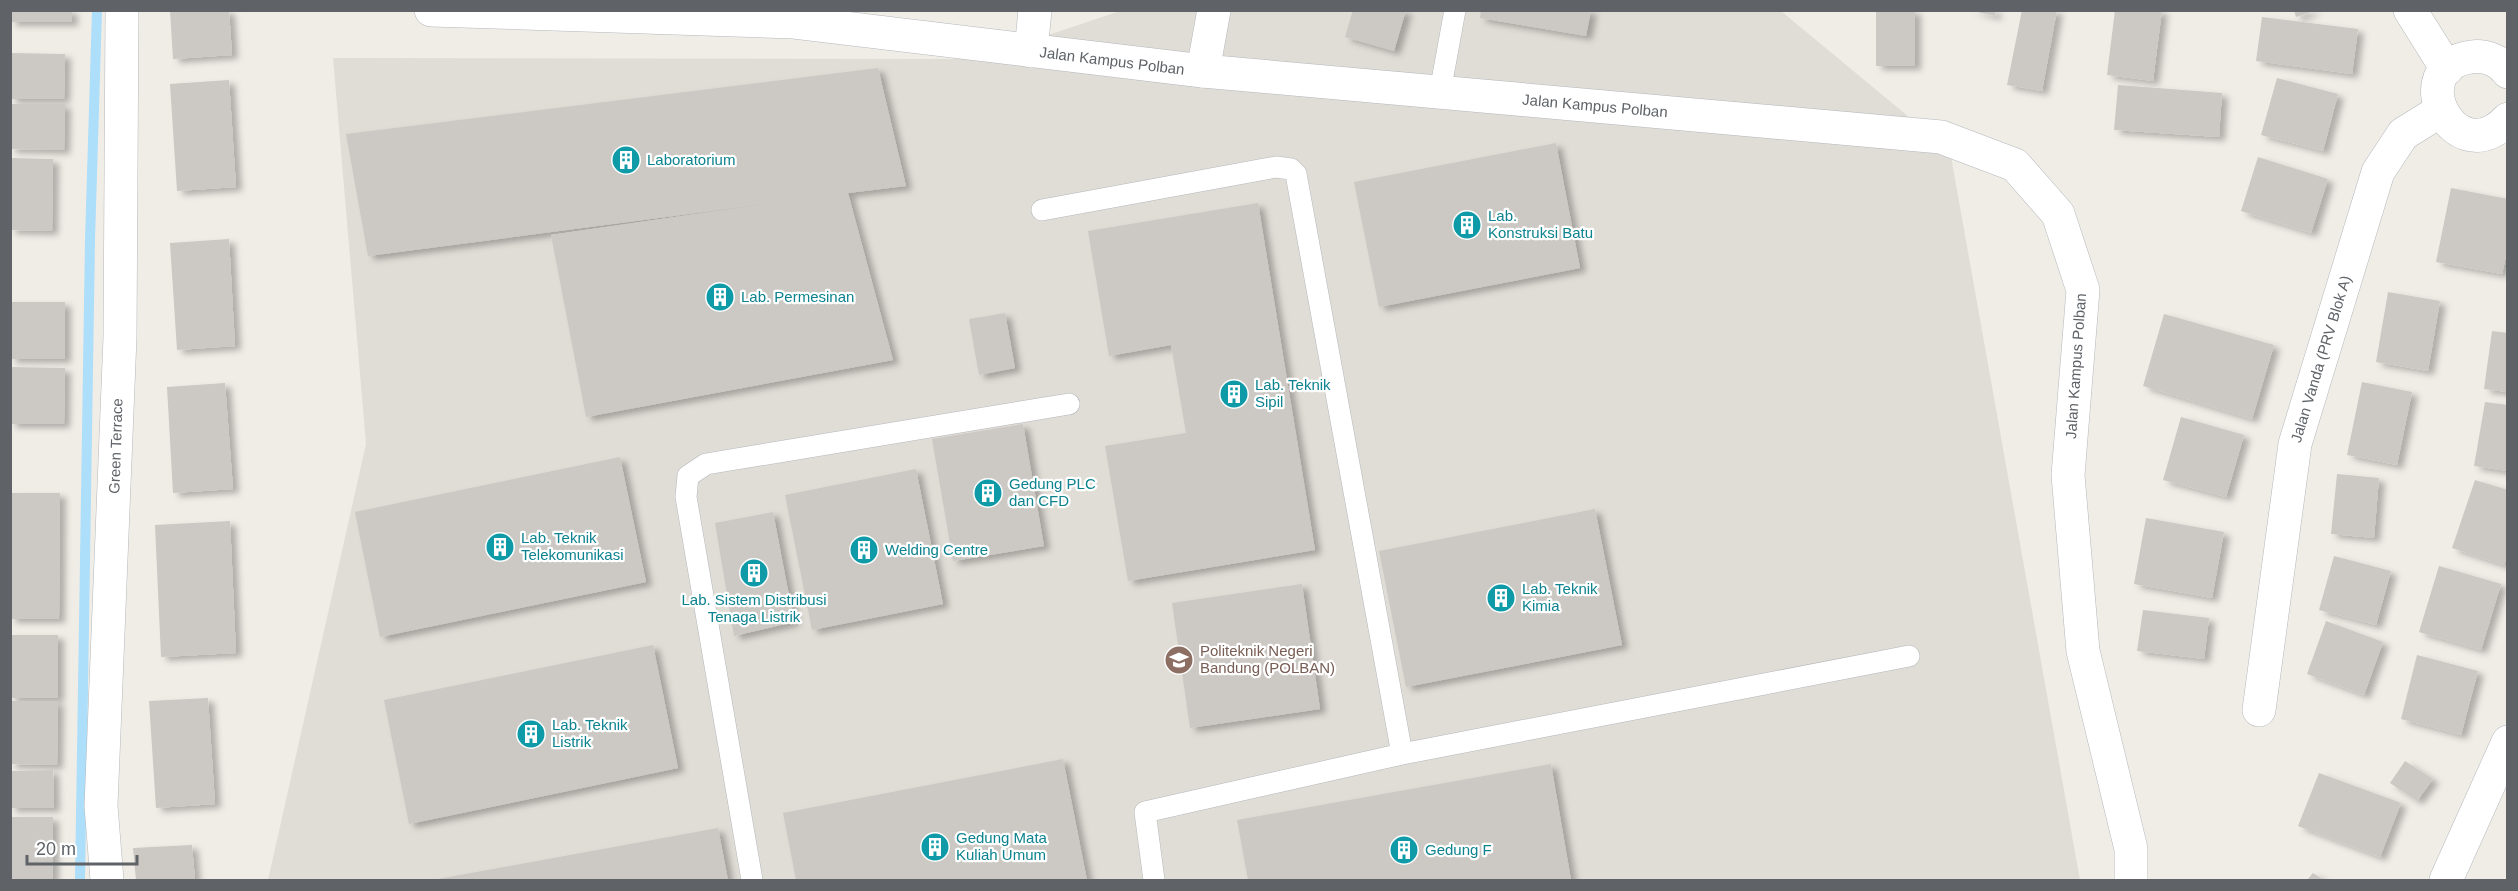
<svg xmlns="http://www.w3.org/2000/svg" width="2518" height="891" font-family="Helvetica,sans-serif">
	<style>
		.education { fill: #e0dcd6 }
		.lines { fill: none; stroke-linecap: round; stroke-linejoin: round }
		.stream { stroke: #addefa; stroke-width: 10 }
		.building { fill: #ccc8c4; filter: url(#shadow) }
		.lane-casing { stroke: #b4b8bb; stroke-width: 22 }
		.street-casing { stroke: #b4b8bb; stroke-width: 34 }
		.secondary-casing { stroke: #b3b7bb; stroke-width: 34 }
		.lane { stroke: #fff; stroke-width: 21 }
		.street { stroke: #fff; stroke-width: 33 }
		.secondary { stroke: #fff; stroke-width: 33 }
		.labels { text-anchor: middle; stroke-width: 4.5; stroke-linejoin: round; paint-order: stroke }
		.street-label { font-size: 15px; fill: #5f6367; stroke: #fff }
		.culture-label { font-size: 15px; fill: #0d838f; stroke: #fff; text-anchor: start }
		.education-label { font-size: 15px; fill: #785e54; stroke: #fff; text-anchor: start }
	</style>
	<defs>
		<filter id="shadow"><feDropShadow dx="6" dy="4" stdDeviation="3" flood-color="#0004"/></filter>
	</defs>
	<rect width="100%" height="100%" fill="#f0ede7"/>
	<path class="education" d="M1120,11h661l169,140 130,729h-1812l98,-436 -33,-386 643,1z"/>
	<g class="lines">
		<path class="stream" d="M80,880l10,-640 7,-230"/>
	</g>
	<path class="building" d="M10,10h62v12h-62z
		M170,10h59l3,45 -59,4z
		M1353,10h53l-12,41 -49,-14z
		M1481,10h110l-5,26 -106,-18z
		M1876,10h39v56h-39z
		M1969,10h27l-1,6z
		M2022,10h35l-15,81 -35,-6z
		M2115,10h47l-9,71 -46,-6z
		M2294,10h20v1l-18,6z
		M2262,17l96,12 -6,45 -96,-13z
		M10,53l55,1 -1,45h-54z
		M878,68l28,118 -58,7 45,167 -307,57 -35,-182 214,-31 -397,52 -22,-122z
		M2277,78l61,16 -15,57 -62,-16z
		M229,80l7,107 -59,4 -7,-107z
		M2118,85l104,8 -3,44 -105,-7z
		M10,104h55l-1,46 -54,-1z
		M1556,143l24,125 -201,39 -25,-125z
		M2258,157l70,22 -17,54 -70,-22z
		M10,158l43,1 -1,72 -42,-1z
		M2451,188l57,11v48l-6,27 -66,-12z
		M1258,203l57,347 -187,31 -23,-135 81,-13 -15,-88 -62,11 -21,-125z
		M229,239l6,107 -58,4 -7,-107z
		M2388,292l52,9 -12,70 -52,-9z
		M10,302h55v57h-55z
		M1005,313l10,55 -36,7 -10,-56z
		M2164,314l110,31 -22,74 -109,-33z
		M2492,331l16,2v59l-24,-3z
		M10,367l55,1 -1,56h-54z
		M2362,382l50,10 -15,73 -50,-10z
		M225,383l8,106 -60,4 -6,-106z
		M2485,402l23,3v66l-34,-5z
		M2181,417l63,18 -18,62 -63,-17z
		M1023,424l21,122 -91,15 -21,-122z
		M620,457l26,125 -266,55 -25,-125z
		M916,469l27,135 -131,26 -27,-135z
		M2337,474l42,4 -5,60 -43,-4z
		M2475,480l33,10v64l-4,11 -52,-17z
		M10,493h50l-1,126h-49z
		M1595,509l27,136 -216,42 -27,-136z
		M773,512l21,110 -60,14 -19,-113z
		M2146,518l78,14 -12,66 -78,-14z
		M230,521l6,132 -75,4 -6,-132z
		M2334,556l57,15 -15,54 -57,-15z
		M2439,566l62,18 -20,66 -62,-18z
		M1302,584l18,125 -130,19 -18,-125z
		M2143,610l66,8 -5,41 -67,-8z
		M2326,621l57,21 -19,53 -57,-21z
		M10,635h48v63h-48z
		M653,645l25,123 -269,56 -25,-124z
		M2417,655l61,16 -17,64 -60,-16z
		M208,698l7,106 -59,4 -7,-107z
		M10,701h48l-1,64 -47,-1z
		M1063,759l24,121h-291l-13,-67z
		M2405,761l28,18 -16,22 -27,-18z
		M1551,764l20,116h-323l-11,-60z
		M53,770l1,38h-44v-37z
		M2319,773l82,30 -21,54 -82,-31z
		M10,817h43v63h-43z
		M718,828l10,52h-290v-1z
		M192,845l3,35h-59l-3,-32z
		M2313,873l11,7h-17z"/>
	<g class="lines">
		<g class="lane-casing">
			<path id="lane" d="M1440,92l15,-82
				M1042,210l234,-43 15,2 5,5 106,580
				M752,880l-66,-383 2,-21 18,-12 363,-60
				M1154,880l-9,-68 257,-58 507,-98"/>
		</g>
		<g class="street-casing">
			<path id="street" d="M2410,10l37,59
				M1031,51l4,-41
				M1203,71l11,-61
				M2508,72c-9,-12 -23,-17 -37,-15 -70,9 -17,119 37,62
				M2259,710l36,-266 83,-272 25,-38 37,-23
				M107,880l-6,-74 19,-469 2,-327
				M2446,880l62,-138"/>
		</g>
		<g class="secondary-casing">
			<path id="secondary" d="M431,10l363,12 409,49 738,66 74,28 43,49 25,76 -15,185 15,176 48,198v31"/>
		</g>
		<use href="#lane" class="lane"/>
		<use href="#street" class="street"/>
		<use href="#secondary" class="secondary"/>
	</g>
	<defs>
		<g id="building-disc" transform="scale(1.5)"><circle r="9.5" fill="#0f9aa8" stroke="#fff"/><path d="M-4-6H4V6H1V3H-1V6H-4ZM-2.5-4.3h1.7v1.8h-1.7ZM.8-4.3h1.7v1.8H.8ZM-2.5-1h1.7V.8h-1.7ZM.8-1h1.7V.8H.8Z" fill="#fff"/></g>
		<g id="university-disc" transform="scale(1.5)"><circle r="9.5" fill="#8d6e63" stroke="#fff"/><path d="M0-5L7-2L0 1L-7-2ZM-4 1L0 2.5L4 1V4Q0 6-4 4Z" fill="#fff"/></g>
	</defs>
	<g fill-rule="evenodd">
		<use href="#building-disc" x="626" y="160"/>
		<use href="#building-disc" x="1467" y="225"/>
		<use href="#building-disc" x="720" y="297"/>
		<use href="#building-disc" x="1234" y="394"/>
		<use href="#building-disc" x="988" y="493"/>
		<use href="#building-disc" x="500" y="547"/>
		<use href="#building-disc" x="864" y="550"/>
		<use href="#building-disc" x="754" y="573"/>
		<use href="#building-disc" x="1501" y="598"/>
		<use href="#university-disc" x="1179" y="660"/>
		<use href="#building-disc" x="531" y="734"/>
		<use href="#building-disc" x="935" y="847"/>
		<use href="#building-disc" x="1404" y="850"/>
	</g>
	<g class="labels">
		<g class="street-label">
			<text transform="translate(1112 61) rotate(7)" y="5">Jalan Kampus Polban</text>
			<text transform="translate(1595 106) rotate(5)" y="5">Jalan Kampus Polban</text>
			<text transform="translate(2321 359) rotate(-73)" y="5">Jalan Vanda (PRV Blok A)</text>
			<text transform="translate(2076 366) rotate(-86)" y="5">Jalan Kampus Polban</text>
			<text transform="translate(116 446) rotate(-88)" y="5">Green Terrace</text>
		</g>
		<g class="culture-label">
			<text x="647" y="165">Laboratorium</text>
			<text x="1488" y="221">Lab.<tspan x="1488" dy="17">Konstruksi Batu</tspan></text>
			<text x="741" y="302">Lab. Permesinan</text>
			<text x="1255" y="390">Lab. Teknik<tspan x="1255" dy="17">Sipil</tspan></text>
			<text x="1009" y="489">Gedung PLC<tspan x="1009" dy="17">dan CFD</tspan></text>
			<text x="521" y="543">Lab. Teknik<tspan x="521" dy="17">Telekomunikasi</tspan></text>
			<text x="885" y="555">Welding Centre</text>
			<text x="1522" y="594">Lab. Teknik<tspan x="1522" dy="17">Kimia</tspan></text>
			<text x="754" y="605" text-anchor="middle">Lab. Sistem Distribusi<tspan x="754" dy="17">Tenaga Listrik</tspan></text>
			<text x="552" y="730">Lab. Teknik<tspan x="552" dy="17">Listrik</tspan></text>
			<text x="956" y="843">Gedung Mata<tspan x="956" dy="17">Kuliah Umum</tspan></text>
			<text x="1425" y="855">Gedung F</text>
		</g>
		<g class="education-label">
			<text x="1200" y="656">Politeknik Negeri<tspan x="1200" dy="17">Bandung (POLBAN)</tspan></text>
		</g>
	</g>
	<rect width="2518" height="891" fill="none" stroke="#5f6367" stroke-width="24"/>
	<path d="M27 855v9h110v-9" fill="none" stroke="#5f6367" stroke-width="3"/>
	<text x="36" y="855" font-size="18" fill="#5f6367" stroke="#ffffff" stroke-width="4.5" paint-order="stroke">20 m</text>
</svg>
